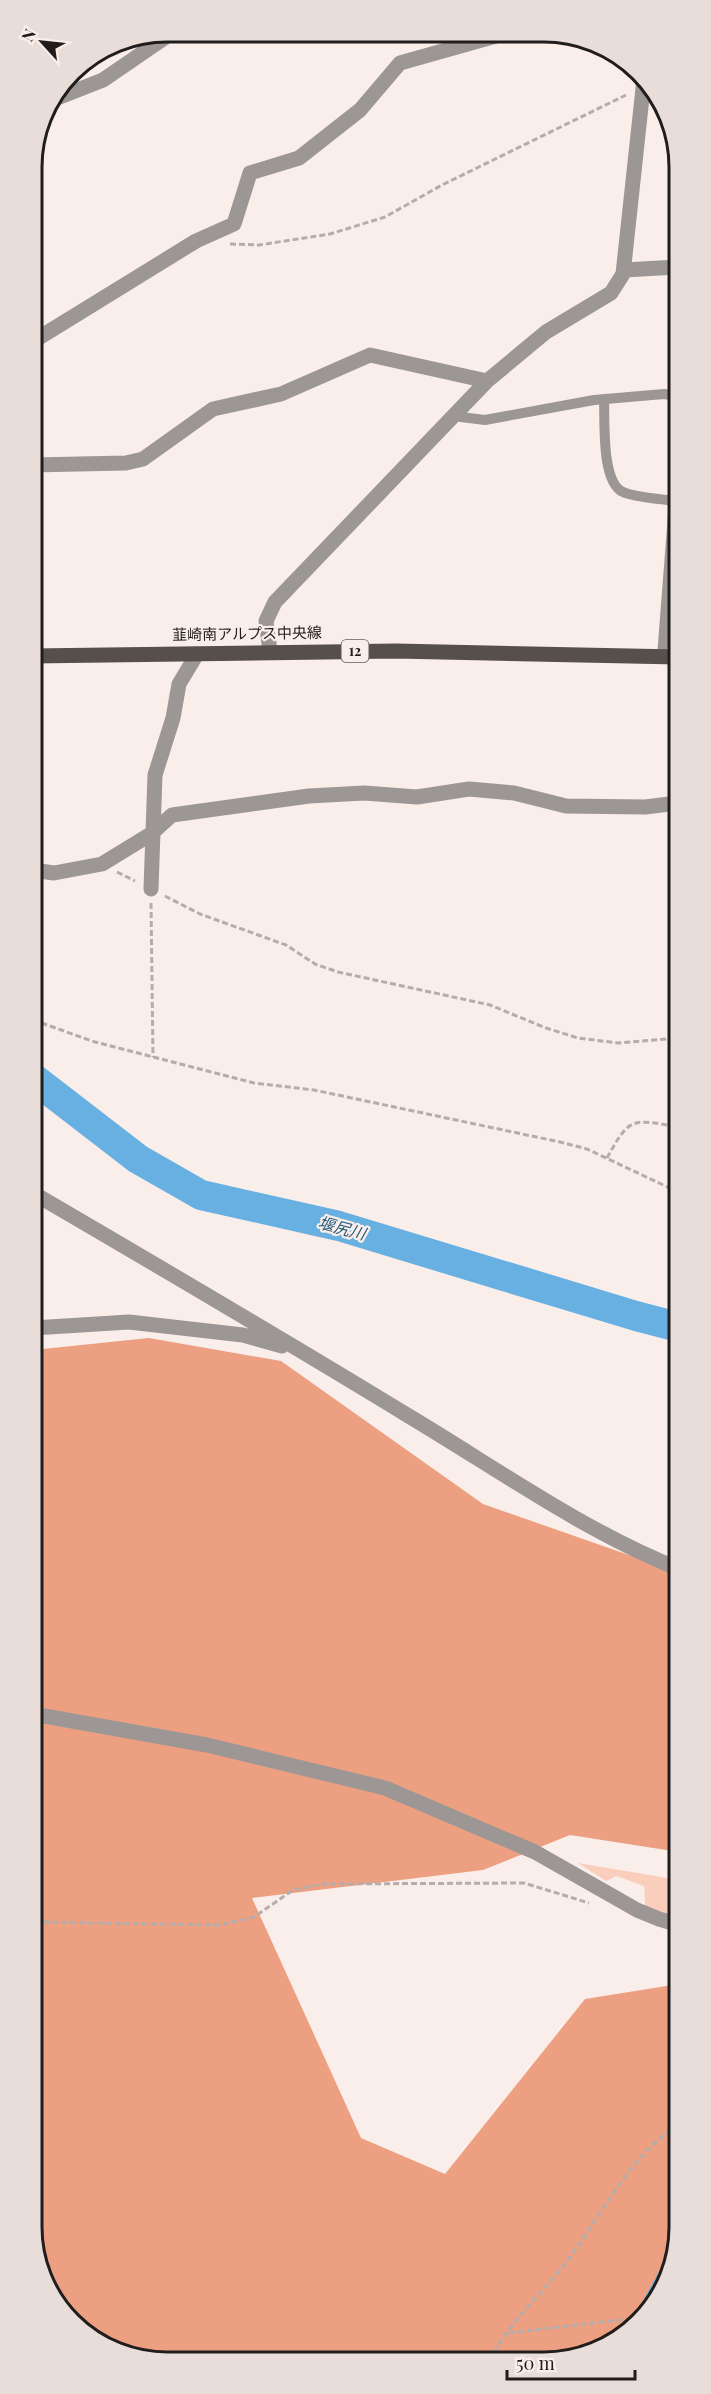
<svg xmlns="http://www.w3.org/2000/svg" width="711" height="2394" font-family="'Playfair Display','Noto Sans JP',serif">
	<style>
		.green { fill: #facebd }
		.forest { fill: #eda081 }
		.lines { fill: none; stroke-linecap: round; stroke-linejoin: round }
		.stream { stroke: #67b0e1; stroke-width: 5 }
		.river { stroke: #67b0e1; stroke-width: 30 }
		.path { stroke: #b6aca9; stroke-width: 3; stroke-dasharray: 6 3; stroke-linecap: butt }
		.service { stroke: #9c9795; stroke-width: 10 }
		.minor { stroke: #9c9795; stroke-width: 15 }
		.tertiary { stroke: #9c9795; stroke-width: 15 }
		.primary { stroke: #564f4c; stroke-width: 15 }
		.labels { text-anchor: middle; stroke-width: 4.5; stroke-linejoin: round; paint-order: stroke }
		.shield { fill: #faeeea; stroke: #625c5a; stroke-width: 1.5 }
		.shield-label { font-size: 14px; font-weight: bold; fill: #211d1c }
		.street-label { font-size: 15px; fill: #211d1c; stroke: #faeeea }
		.water-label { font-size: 16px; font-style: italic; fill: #255a7c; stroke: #faeeea }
		.rim { fill: none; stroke: #211d1c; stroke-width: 3 }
	</style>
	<rect width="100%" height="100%" fill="#faeeea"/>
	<path class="green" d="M578,1863l101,17v45l-33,-11 -2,-28 -28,-10 -10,5z"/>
	<path class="forest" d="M149,1338l132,23 202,143 183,64 13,10v274l-109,-17 -87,35 -231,28 109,240 84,36 140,-175 94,-15v251l-33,81 -76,44h-429l-70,-38 -37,-69 -1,-903z"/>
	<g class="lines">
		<path class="stream" d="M633,2324l33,-60 13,-41"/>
		<path class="river" d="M33,1078l105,81 63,36 138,31 297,90 42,11"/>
		<path class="path" d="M230,244l29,1 71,-11 55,-17 57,-32 184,-90
			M117,872l18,9
			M165,896l35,18 86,31 29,19 23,8 152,33 56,23 32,10 40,5 60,-5
			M151,903l2,154
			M33,1020l62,22 159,41 60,7 246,52 27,7 91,43
			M607,1158c23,-42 25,-39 71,-31
			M34,1922l184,3 36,-8 39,-27 30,-6 201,-1 65,20
			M509,2333l136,-16
			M490,2360c17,-34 46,-61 70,-90 39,-48 65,-111 119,-146"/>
		<path class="service" d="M604,399c1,22 -3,83 19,93 10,5 38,7 51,9l-12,156
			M453,416l32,4 109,-20 70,-6 13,2"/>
		<path class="minor" d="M52,100l51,-20 70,-48
			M624,270l53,-3
			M32,342l164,-101 38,-17 16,-51 49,-15 61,-48 40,-47 103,-29
			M32,465l94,-2 17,-4 70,-50 68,-15 89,-39 117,26
			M270,651l-4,-30 9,-19 212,-221 59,-49 65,-39 12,-19 21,-195
			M33,870l21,3 48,-9 49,-30 21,-19 137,-19 55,-3 53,4 52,-8 45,4 52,13 79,1 33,-4
			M151,889l4,-114 18,-57 6,-34 18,-30
			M33,1193c125,73 250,146 374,222 89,53 175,115 272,154
			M33,1328l96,-6 114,13 39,11"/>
		<path class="tertiary" d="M33,1714l174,31 178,43 150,64 102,58 22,9 20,6"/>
		<path class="primary" d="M32,656l364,-5 282,6"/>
	</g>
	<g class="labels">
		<rect class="shield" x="341.5" y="640" width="27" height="22" rx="4.5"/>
		<g class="shield-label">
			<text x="355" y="656">12</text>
		</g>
		<g class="street-label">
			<text transform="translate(247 634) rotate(-1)" y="5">韮崎南アルプス中央線</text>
		</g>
		<g class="water-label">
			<text transform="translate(342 1228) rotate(15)" y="6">堰尻川</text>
		</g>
	</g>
	<path d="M0 0H711V2394H0ZM167 42H544A125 125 0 0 1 669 167V2227A125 125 0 0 1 544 2352H167A125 125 0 0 1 42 2227V167A125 125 0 0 1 167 42Z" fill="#e9ddda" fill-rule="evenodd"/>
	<path class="rim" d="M167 42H544A125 125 0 0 1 669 167V2227A125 125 0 0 1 544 2352H167A125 125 0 0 1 42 2227V167A125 125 0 0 1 167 42Z"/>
	<g transform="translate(42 42) rotate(297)" stroke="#faeeea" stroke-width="4.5" paint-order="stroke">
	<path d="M0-4.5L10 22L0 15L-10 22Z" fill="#211d1c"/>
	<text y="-9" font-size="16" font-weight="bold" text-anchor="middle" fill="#211d1c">N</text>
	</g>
	<path d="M507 2370v9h128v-9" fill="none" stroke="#211d1c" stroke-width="3"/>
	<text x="516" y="2370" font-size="18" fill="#211d1c" stroke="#faeeea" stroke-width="4.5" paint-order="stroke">50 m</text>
</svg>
